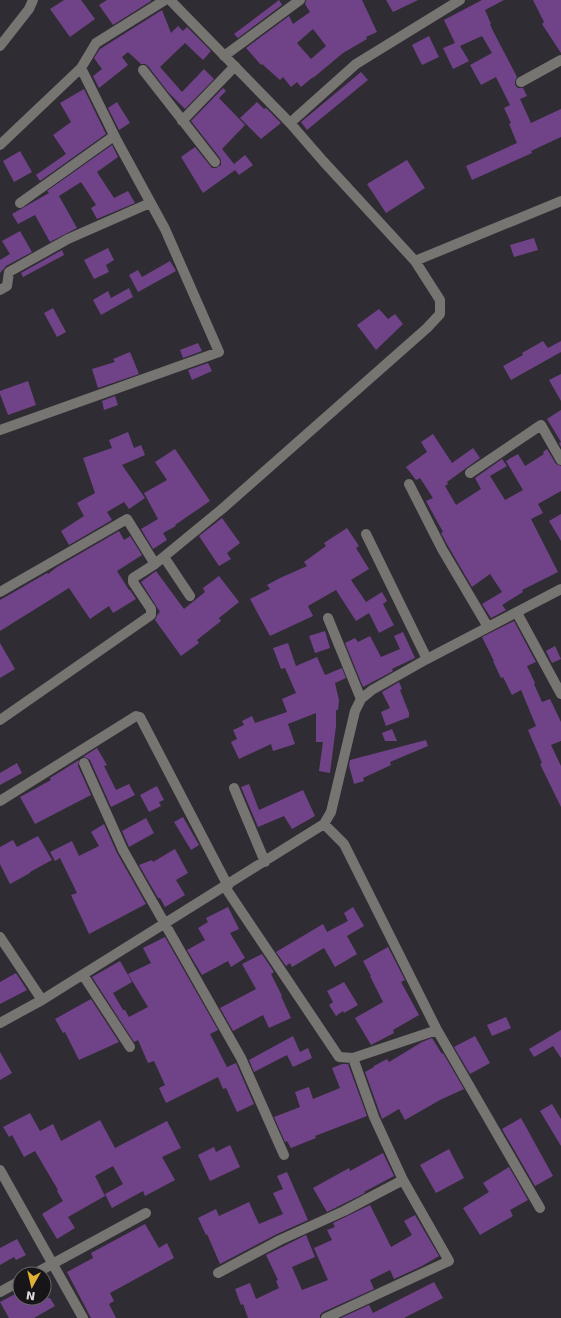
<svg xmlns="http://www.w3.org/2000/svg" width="561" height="1318" font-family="'DejaVu Sans',sans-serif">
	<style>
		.building { fill: #704388; fill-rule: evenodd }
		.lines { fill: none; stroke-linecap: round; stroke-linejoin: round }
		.minor { stroke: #777571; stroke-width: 10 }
	</style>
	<rect width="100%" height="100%" fill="#302c33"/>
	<path class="building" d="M64,0h17l14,19 -25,18 -20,-28z
		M107,0h44v1l-38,24 -14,-20z
		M279,0l3,5 -44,33 -4,-4z
		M306,0h56l15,32 -11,5 1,2 -24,14 -30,25v-1l-12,10 -4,-5 -6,5 -8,-10 -3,3 -18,-16 -1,1 -15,-17 43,-32 4,8 17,-12 -5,-8zM313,29l13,17 -15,13 -14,-16z
		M386,0h32l-25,12z
		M482,0h22l-19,10 6,14h-1l3,7 24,46 -2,4v4l3,3h5l4,8 -7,3 11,24 30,-14v28l-30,14 1,2 -60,27 -6,-14 51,-23 -8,-19 2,-1 -7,-15 6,-3 -14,-28 -15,8 -11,-20 22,-12 -10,-17 -22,10 9,15 -16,8 -10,-21 12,-5 -11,-23z
		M533,0h28v53l-19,-29 2,-2z
		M162,10l9,23 7,-7 5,5 4,-4 24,24 -8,9 -18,-17 -25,24 22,25 22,-23 10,10 -29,30 -17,-17 -20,-26 -3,-2h-4l-13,-12 -6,5 6,8 -29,23 -6,-12 9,-7 -8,-11 6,-9z
		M429,36l10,21 -17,8 -10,-20z
		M361,72l7,8 -61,50 -6,-8z
		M223,88l3,3 -7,7 26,27 -23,24 12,15 11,-9 8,10 -14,10 -4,-5 -32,23 -22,-36 14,-10 17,21h4l5,-3v-4l-1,-3 -29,-37z
		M84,89l22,45 -66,47 -4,-6 30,-21 -13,-19 18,-13 -11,-19z
		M117,102l13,21 -11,7 -11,-22z
		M257,102l7,7 2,-1 15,15 -20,16 -21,-21z
		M112,145l6,12 -21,15 17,26 14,-7 7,12 -38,16 -6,-11 5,-3 -15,-23 -22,14 18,32 -27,14 -15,-27 -17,9 -6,-10 37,-21 -2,-2z
		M20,151l12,21 -18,10 -11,-21z
		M407,160l18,28 -39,25 -19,-29z
		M20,231l12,21 -26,14 -6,7v-13l10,-6 -8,-13z
		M534,238l4,12 -24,7 -4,-12z
		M108,248l6,12 -8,5 3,7 -15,7 -10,-19z
		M62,250l2,5 -41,22 -2,-4z
		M170,261l6,10 -38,21 -9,-17 9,-5 4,7z
		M129,288l4,9 -32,18 -8,-15 15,-9 3,7z
		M53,308l13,24 -9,5 -13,-24z
		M379,309l9,10 7,-5 8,10 -27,26 -19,-25z
		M543,341l5,7 13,-7v11l-50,28 -8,-14 20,-11 -1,-2z
		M198,343l4,8 -19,7 -3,-8z
		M130,352l9,22 -41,14 -6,-19 23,-7 -2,-3z
		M208,363l4,8 -20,9 -4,-10z
		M561,374v27l-12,-21z
		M28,381l8,24 -28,10 -8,-21v-3z
		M115,396l3,9 -14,5 -2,-9z
		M561,410v37l-2,-4 2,-1 -14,-23z
		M128,432l6,16 7,-3 4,10 -23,10 23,33 -16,11 -5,-7 -17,10 5,8 -43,25 -8,-14 23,-15 -7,-13 18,-10 -12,-35 29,-10 -3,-8z
		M433,434l19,29 21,-15 7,10 -33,24 1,2 -3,2 11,19 25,-16 -6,-11 27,-19 5,7 -17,10 15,24 18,-10 -17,-29 12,-7 7,12 19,-12 -1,-2 4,-3 9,15 5,2v25l-23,13 5,9 -12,6 27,53 -36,18 1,2 -21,13 4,5 -15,8 -9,-14 20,-12 -12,-18 -18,13 -24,-41 -7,-13 2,-1 -17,-31 7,-3 -13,-20 -4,2 -10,-13 21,-15 -6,-10z
		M175,449l35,52 -35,24 1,1 -13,7 4,7 -14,9 -12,-20 17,-10 -14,-26 23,-13 -12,-18z
		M561,514v27l-12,-20z
		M222,518l18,25 -13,10 4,6 -12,7 -20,-30z
		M347,528l12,18 -3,2 13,21 -18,11 15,22 16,-10 5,9 -4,3 11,21 -15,8 -10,-20 -13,8 -20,-31 -28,16 5,10 -43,20 -20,-37 20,-10 -3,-4 13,-7 27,-12 -3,-4 22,-16 -2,-3z
		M119,531l5,9 6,-4 12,19 -25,16 12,19h1l6,9 -23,14 -4,-7 -19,13 -21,-31 -69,43v-31l47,-27 1,1 9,-7z
		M156,571l28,38 21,-17 -2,-4 16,-12 20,26 -20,16 2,3 -24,19 2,3 -18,13 -26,-36 3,-6 2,-2 -19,-30z
		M514,621l22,41 -9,4 8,17 -1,1 8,18 8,-3 11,23v19l-10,4 10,21v41l-21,-43 2,-1 -14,-33 8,-4 -15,-36 -9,5 -9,-18 -2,1 -8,-17h1l-12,-24z
		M325,631l5,17 -15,5 -6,-17z
		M403,632l12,26 -23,11 1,2 -30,16 -18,-44 10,-5 3,4 12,-6 11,21 19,-8 -6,-13z
		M0,643l15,26 -15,9z
		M288,643l8,23 21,-9 8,18 17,-7 4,10 -11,5 4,17 -1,10h-2v16l-6,47 -11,-2 4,-29h-7v-29l-28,11 7,20 -22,7 -2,-7 -32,15 -8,-17 6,-3 -4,-9 11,-5 -2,-4 10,-5 3,7 32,-11 -5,-13 14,-6 -11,-25 -4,1 -8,-21z
		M555,646l6,13 -9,4 -6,-12z
		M399,682l3,7 -2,1 9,23v4l-23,9 -5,-14 9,-4 -8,-16z
		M392,729l5,12h-12l-3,-8z
		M426,740l2,6 -38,16 1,3 -28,13 1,3 -10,3 -5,-19 1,-5z
		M97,748l10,17 -3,1 12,24 13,-6 6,11 -24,12 -21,-47 -3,-2 -4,-1z
		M79,760l-1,6 13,29 -56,29 -15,-27 31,-17 -1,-2z
		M17,763l5,10 -22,12v-12z
		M249,784l10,26 44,-20 12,26 -23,13 -8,-13 -26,11 -17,-40z
		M157,786l7,14 -5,2 2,4 -12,6 -9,-17z
		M183,817l16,28 -8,5 -17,-28z
		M146,818l8,15 -25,14 -7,-16z
		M104,824l13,29 29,51 -57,30 -18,-39 6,-2 -17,-35 -5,3 -5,-9 22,-11 7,15 20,-10 -8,-14z
		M38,836l14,24 -22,12v1l-20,11 -10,-20v-17l13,-7 4,7z
		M175,849l13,24 -12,7 9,15 -20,12 -5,-9h-2l-19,-33 13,-5 1,2z
		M228,907l11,22 -9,4 15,25 -14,9 -3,-6 -26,14 -15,-25 18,-10 -7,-12 10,-6 -2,-4z
		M353,907l11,19 -17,10 10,18 -22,13 -11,-19 -32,19 -2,-4 -4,3 -10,-14 47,-28 4,8 21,-11 -4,-8z
		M165,937l53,93 -8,4 17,33 9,-4 18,41 -17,8 -11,-24 -3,1 -5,-12 -52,26 -7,-15 6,-3 -11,-24 -6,2 -10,-23 -4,2 -42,-65 28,-16 12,21 -19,11 10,17h2l4,7 19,-10 -20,-33 23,-11 -8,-15z
		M388,947l17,33 -4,2 18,33 -26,15 1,3 -23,12 -16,-27 28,-16 -13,-26h1l-8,-15z
		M262,954l12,18 -3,2 11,22h-1l10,22 -22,10 -6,-13 -30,16 -13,-23 36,-19 -14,-25z
		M16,973l11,17 -27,14v-22z
		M344,982l14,23 -14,8 -1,-2 -7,5 -7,-11 4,-3 -6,-11z
		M91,999l28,43 -40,18 -14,-28 -2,1 -8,-14z
		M506,1017l5,11 -19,8 -5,-11z
		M561,1030v28l-8,-12 -19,11 -5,-8z
		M293,1036l7,16 8,-4 4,10 -19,9 -6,-12 -33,17 -5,-12z
		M475,1036l15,27 -20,11 -16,-27z
		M432,1038l10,16 1,-1 21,36 -24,11 -35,20 -6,-11 -17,10 -17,-47 9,-5v-1l13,-7 2,3 33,-20z
		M0,1052l12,21 -12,7z
		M342,1064h6l19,52 -52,20 1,2 -25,10 -4,-7 -2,1 -11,-25 26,-10 -5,-15 14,-5 4,12 27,-11 -8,-20z
		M552,1104l9,15v27l-21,-35z
		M30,1113l10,18 13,-7 8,17 39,-21 15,28 52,-27 14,27 -19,9 13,23 -30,16 -2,-5 -31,17 -7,-14 18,-10 -10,-18 -18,10 10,20 -37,21 7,11 -18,11 -15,-25 21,-13 -6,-10 1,-1 -23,-39 -11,6 -12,-22 -3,2 -6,-10z
		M521,1118l32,58 -18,10 -33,-57z
		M230,1145l10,22 -30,14 -12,-26 16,-8 2,5z
		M449,1149l15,29 -28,15 -16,-28z
		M383,1153l11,23 -30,16 1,1 -38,19 -14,-24 36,-20 1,3z
		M509,1167l19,33 -18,10 3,6 -33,19 -17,-27 26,-16 -6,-9z
		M287,1172l21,48 -31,14 -57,30 -13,-30 -1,1 -8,-17 18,-9 3,7 30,-14 10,22 24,-10 -10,-21 10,-4 -6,-13z
		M370,1205l21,42 21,-12 -8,-14 11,-6 24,41 -17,10 -28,13 -4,-9 -20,10 4,9 -51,23 -3,3v3h-72l-5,-14 -2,1 -6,-16 15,-6 6,16 23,-11 -3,-7 2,-1 -12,-25 40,-20 9,22 -23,10 10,23 26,-10 -14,-32 18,-8 -5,-10 8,-3 -2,-4z
		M145,1224l14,24 8,-5 7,15 -64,35 4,8 -5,3 7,14h-25l-24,-46 26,-14 -2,-5z
		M17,1239l9,16 -10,5 -2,-3 -14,8v-17z
		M434,1282l9,16 -39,20h-63l28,-13 4,8z
		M17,1293l3,5h30l5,8 -21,12h-25l-9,-16z"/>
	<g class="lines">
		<path class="minor" d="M170,0l120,123 66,-59 104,-64
			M0,46l29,-37 4,-9
			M224,56l76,-56
			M143,70l72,92
			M521,82l40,-22
			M182,121l53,-55
			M0,145l81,-77 15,-25 69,-43
			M20,203l94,-67
			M415,261l146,-60
			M0,290l7,-4 2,-14 59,-33 82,-36
			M0,430l219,-78 -54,-123 -48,-88 -36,-73
			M470,473l71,-48 20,35
			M409,484l33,65 46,78
			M366,534l61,125
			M164,557l26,39
			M0,592l127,-73 28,45
			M517,613l44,81
			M328,618l33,81
			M0,720l151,-105v-6l-18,-27v-4l22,-14 67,-55 205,-181 13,-14v-14l-25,-39 -92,-100 -33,-38
			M84,763l39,87 118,208 43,97
			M234,788l31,74
			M0,801l136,-85 4,1 88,169
			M324,824l20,20 93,186 103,178
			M225,887l114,170 14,1 21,59 29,63 46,81 -123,57
			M0,937l42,63
			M83,975l47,72
			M0,1023l42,-23 282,-176 7,-12 24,-101 6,-12 11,-9 55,-31 134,-70
			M353,1058l84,-28
			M0,1170l83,148
			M218,1273l62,-33 64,-29 59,-31
			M34,1274l112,-61
			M0,1292l20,-11"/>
	</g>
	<g transform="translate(32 1286) rotate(188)"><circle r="19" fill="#171518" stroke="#676568"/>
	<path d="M0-3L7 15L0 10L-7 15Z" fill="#e0b034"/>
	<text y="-6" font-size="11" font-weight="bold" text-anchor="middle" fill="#e0dde1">N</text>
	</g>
</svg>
